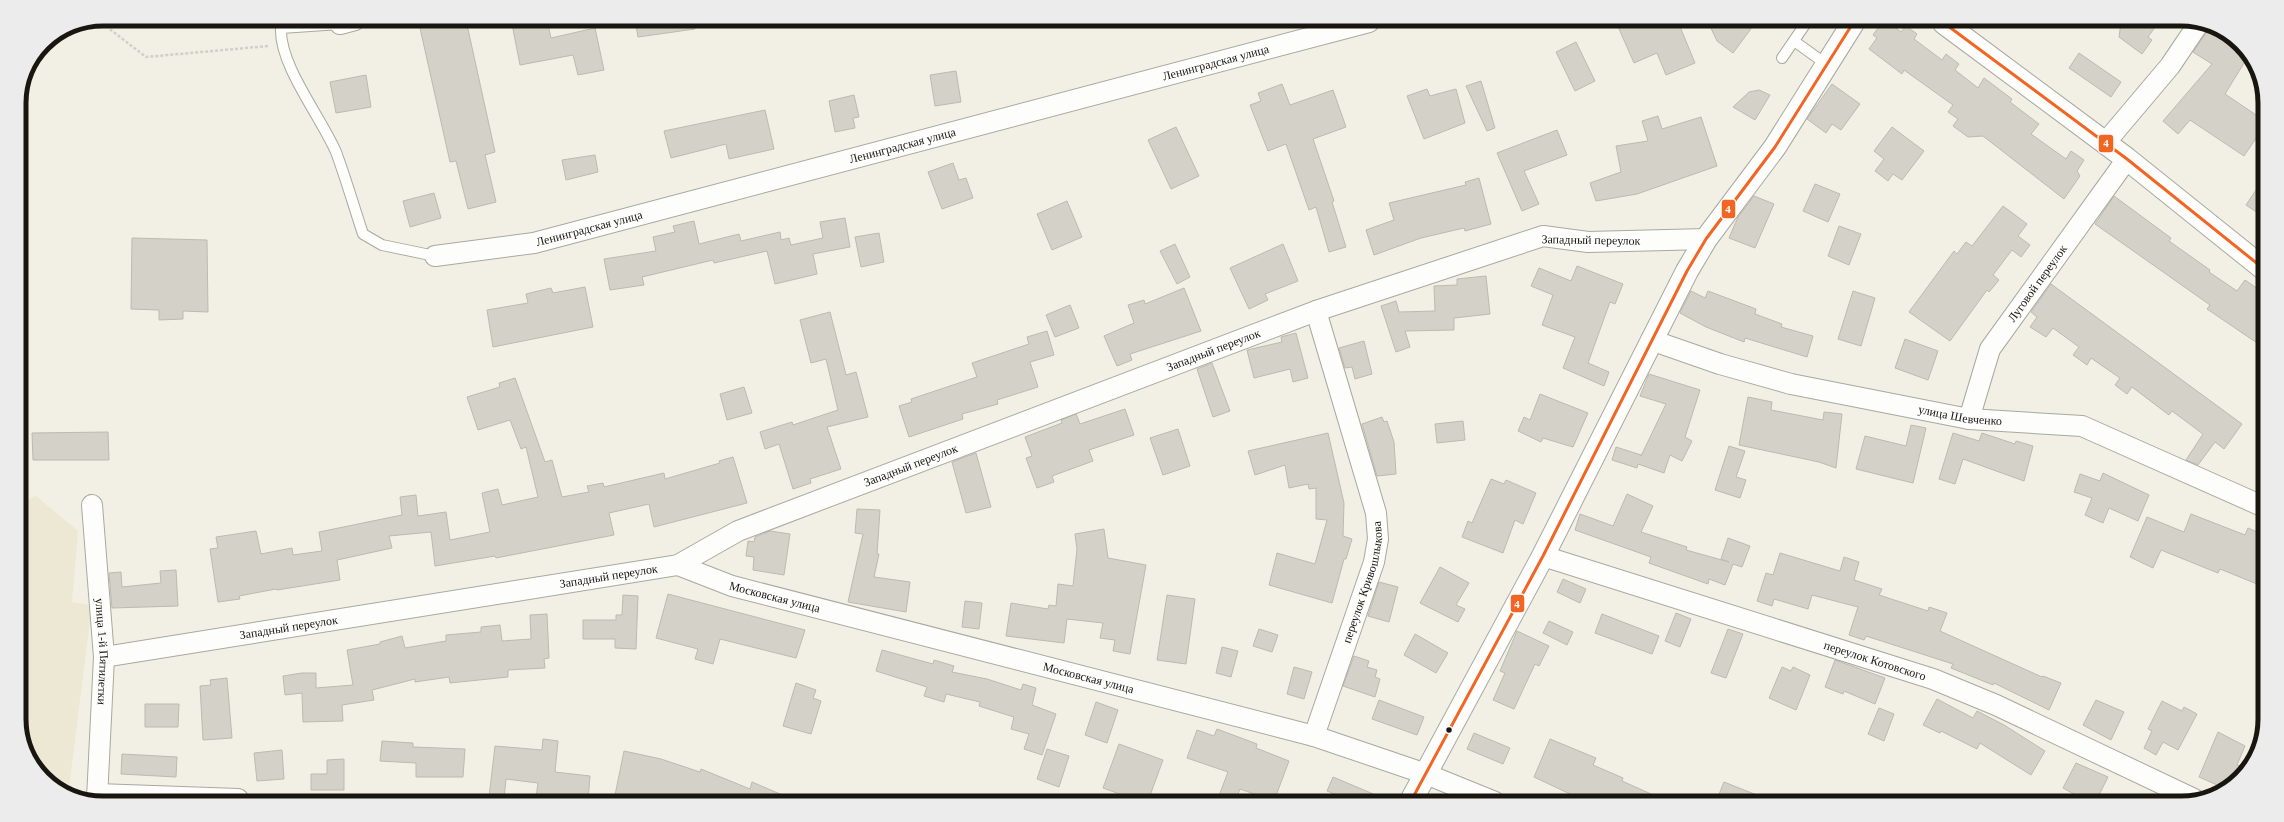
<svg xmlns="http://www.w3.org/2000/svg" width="2284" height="822" font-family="'Times New Roman',serif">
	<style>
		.built { fill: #ede8d3 }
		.building { fill: #d4d2c8; stroke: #bcbab1 }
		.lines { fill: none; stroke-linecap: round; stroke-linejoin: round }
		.lane-casing { stroke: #aaa89f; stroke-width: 12 }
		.street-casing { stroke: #aaa89f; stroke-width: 22 }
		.secondary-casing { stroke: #aaa89f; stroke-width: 24 }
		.path { stroke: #d0cfcb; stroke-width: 2.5; stroke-dasharray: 3 2; stroke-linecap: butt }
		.lane { stroke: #fdfdfb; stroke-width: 10 }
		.street { stroke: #fdfdfb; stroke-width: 20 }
		.secondary { stroke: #fdfdfb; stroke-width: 22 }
		.bus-1-casing { stroke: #fff; stroke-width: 6 }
		.bus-1 { stroke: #f26522; stroke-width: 3 }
		.bus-dot { fill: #18160f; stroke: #fff; stroke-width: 1.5 }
		.labels { text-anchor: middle; stroke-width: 3.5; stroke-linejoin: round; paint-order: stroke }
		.street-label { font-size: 12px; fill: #18160f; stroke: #fff }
		.rim { fill: none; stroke: #18160f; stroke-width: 5 }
		.line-badge { stroke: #fff; stroke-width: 1.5 }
		.badge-label { font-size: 11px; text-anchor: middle; font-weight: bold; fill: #fff }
	</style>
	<rect width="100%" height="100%" fill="#f2f0e4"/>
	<path class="built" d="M19,490l10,9 7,-3 42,35 -6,71 20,3 -23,184 -4,1 -28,-20 -18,-45z"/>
	<path class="building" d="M459,20h7l29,132 -10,3 11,47 -28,7 -12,-48 -6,1 -30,-134z
		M535,20h12l4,18 44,-10 9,42 -26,5 -5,-20 -53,10 -8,-41z
		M635,20h60v9l-57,8z
		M1616,22h62l17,41 -29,12 -9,-22 -23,10z
		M1708,22h48l-23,31 -16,-12z
		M1889,23l12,9 5,-6 11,8 -3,5 28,21 4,-6 13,10 -4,6 23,18 6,-10 28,21 -2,3 29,22 -8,10 35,25 5,-8 13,9 -7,11 3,5 -16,23 -81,-63 -15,1 -15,-11 5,-7 -10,-7 5,-7 -49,-35 -2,4 -33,-25 8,-11 -4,-3 8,-11 5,3z
		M2121,23h37l-10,14 4,3 -10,14 -23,-17z
		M2208,30l41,25 -24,39 40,27v4l-21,31 -54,-36 -12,14 -15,-13 49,-57 -19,-12z
		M1576,42l19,39 -20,10 -19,-39z
		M2079,53l42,29 -10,15 -42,-29z
		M956,71l5,31 -26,4 -5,-31z
		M366,75l5,32 -35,6 -6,-31z
		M1481,81l14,47 -8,3 -21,-45z
		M1282,84l8,21 43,-15 13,37 -33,12 21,62 -2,1 14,45 -17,5 -13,-45 -7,3 -23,-66 -18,7 -18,-46 11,-4 -3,-8z
		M1832,84l28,20 -19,26 -9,-6 -6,9 -19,-14z
		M1427,89l3,7 26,-7 9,34 -41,16 -17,-43z
		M1759,90l11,5 -15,25 -22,-13 16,-15z
		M854,95l5,22 -6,1 2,10 -20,4 -6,-31z
		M765,110l9,39 -45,10 -3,-15 -55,14 -7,-27z
		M1658,116l4,13 39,-12 16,49 -80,28 -41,7 -6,-18 31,-11 -5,-26 32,-5 -6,-20z
		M1176,127l23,49 -28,13 -23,-49z
		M1892,127l32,24 -22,29 -9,-6 -5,7 -13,-10 9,-12 -10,-8z
		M1557,130l10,25 -43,16 15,33 -17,7 -25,-58z
		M595,155l3,17 -32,8 -4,-20z
		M953,163l6,17 7,-2 7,20 -31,11 -14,-37z
		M1479,178l12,46 -26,7 -1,-3 -43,10 -47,17 -8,-25 28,-10 -5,-17 77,-18 -1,-3z
		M2264,178v39l-18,-12z
		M1815,184l25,10 -12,28 -25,-11z
		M434,193l7,25 -31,9 -7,-26z
		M1754,196l20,8 -19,44 -26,-10 9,-21z
		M2114,196l57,42 -2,3 41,29 -1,2 28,19 8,-11 19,13 -1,54 -56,-38 3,-4 -115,-81z
		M1067,201l15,36 -30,13 -15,-36z
		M2003,206l24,18 -9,12 12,9 -9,12 -9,-7 -19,25 6,5 -10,12 -2,-2 -37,51 -41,-29 45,-61 3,3 9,-12 6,4z
		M845,218l5,29 -37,7 4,20 -42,10 -8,-33 -53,12 -1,-3 -71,17 2,8 -34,5 -6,-31 52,-8 -3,-14 22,-5 -2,-6 21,-5 5,23 40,-10 2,7 39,-9 1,8 8,-2 2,7 32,-7 -3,-16z
		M1839,226l22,8 -12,31 -21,-9z
		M879,233l5,29 -23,5 -6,-30z
		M132,238l75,2 1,72 -25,-1v8l-24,1v-10l-28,-1z
		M1175,244l15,33 -13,7 -17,-33z
		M1283,244l15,37 -33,13 3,6 -19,9 -19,-41z
		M1577,266l46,18 -8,20 -5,-2 -22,61 21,9 -5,14 -41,-18 12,-31 -33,-12 11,-30 -22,-9 8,-18 32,13z
		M1486,276l4,38 -36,4v12l-49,1 5,16 -14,5 -15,-46 15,-5 3,11 36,-1 -1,-25 23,-1v-6z
		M2051,284l191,140 -18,25 -9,-7 -17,23 -12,-5 17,-26 -31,-23 -3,4 -37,-28 -5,7 -12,-9 5,-7 -29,-20 -4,7 -14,-10 6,-8 -26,-19 -7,9 -16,-10 7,-10 -6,-5z
		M585,287l8,40 -100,20 -6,-37 41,-7 -2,-9 25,-6 2,5z
		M1184,288l17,43 -71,23 2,6 -15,6 -13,-30 30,-13 -6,-18 16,-5 1,4z
		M1691,291l14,7 3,-7 48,18 -1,5 27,10 -1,3 32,9 -6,21 -62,-19 -1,4 -38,-15 -26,-14z
		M1853,291l22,7 -14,48 -23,-7z
		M1070,305l9,23 -24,9 -9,-22z
		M830,312l16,63 10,-3 12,45 -41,10 14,42 -31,10 1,4 -18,6 -14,-45 -14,5 -5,-17 32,-10 1,3 45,-15 -12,-51 -15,4 -11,-43z
		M1047,331l7,24 -24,7 8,25 -41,13 1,4 -36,10 1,5 -54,18 -10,-31 13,-4 -1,-3 66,-22 -5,-14 57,-19 -2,-7z
		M1296,333l12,45 -15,4 -3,-13 -36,9 -7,-28 35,-8 -1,-5z
		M1905,339l33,12 -10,29 -33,-12z
		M1364,341l8,33 -17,5 -3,-12 -7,1 -6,-20z
		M1212,363l18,48 -17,6 -16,-48z
		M1649,374l51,16 -15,47 7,4 -10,20 -12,-6 -6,18 -26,-9 -1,4 -25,-8 4,-13 25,8v1l25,-52 -26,-8z
		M515,378l30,84 7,-2 10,37 27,-5 -2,-6 16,-3 1,4 60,-14 1,6 55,-16 -1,-2 14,-4 14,46 -93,24 -5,-23 -40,9 5,22 -118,23 -1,-2 -60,10 -4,-34 -42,4 3,12 -55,12 3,20 -63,10 -1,-1 -37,7 1,3 -22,3 -8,-53 8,-1 -2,-11 40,-6 5,23 31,-6 1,7 29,-4 -3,-19 83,-17 -2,-18 16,-2 2,21 28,-4 4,28 40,-8 -8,-39 16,-4 4,16 36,-8 -12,-50 -5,2 -11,-29 -32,10 -11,-33 33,-10 -1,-4z
		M744,387l8,26 -25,7 -7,-26z
		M1540,394l48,19 -15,34 -30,-9 -2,4 -23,-11 6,-14 6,3z
		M1748,397l24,5 -1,8 52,10 1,-8 18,2 -6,54 -17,-6 -80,-17z
		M1125,409l9,26 -45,15 4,11 -41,15 2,6 -17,6 -11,-30 6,-2 -7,-19 37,-14 -1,-3 15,-6 4,10z
		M1382,417l2,5 3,-1 7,21 2,32 -19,2 -15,-52z
		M1463,421l2,19 -28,3 -2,-19z
		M1911,425l15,3 -13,55 -57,-14 9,-33 41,10z
		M1178,429l12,37 -27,9 -13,-37z
		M108,432l1,28h-76l-1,-27z
		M1328,433l16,70 -1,33 9,3 -6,20h-2l-12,44 -63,-18 8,-32 38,11 12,-44 -11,-1v-31l-7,1 -1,-5 -19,4 -4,-23 -30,10 -7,-24z
		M1953,433l26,8 3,-8 33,11 1,-3 17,5 -9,35 -61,-22 -8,25 -16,-5z
		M1729,446l16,5 -9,26 10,3 -6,18 -25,-8z
		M976,453l15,54 -25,6 -14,-51z
		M2103,473l46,22 -11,26 -29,-13 -6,15 -18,-8 7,-17 -18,-6 6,-18 20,7z
		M1491,479l13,5 2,-4 30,13 -13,31 -8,-4 -12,33 -41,-16 6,-16 4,2z
		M1627,494l26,12 -12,26 46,15 -1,3 43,12 -8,-3 7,-21 22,8 -8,21 -9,-3 -8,21 -16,-6 -1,5 -59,-21 2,-6 -76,-27 5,-16 33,12z
		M857,509l23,1 -3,44h2l-5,23 36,5 -4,30 -58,-10 15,-68 -8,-1z
		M2191,514l54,21 3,-7 14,6v52l-42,-17 -2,4 -57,-23 -8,18 -23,-11 17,-40 37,15z
		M1104,529l4,29 38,7 -16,89 -17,-3 2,-11 -15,-2 3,-15 -36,-4 -3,24 -58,-7 5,-33 37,6 1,-4 7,1 2,-22 15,2 4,-37 -2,-15z
		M770,531l20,3 -6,41 -31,-5 1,-13 -8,-1 2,-15 6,1 1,-5z
		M1780,553l60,18 4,-14 15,5 -5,18 28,9 -3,6 49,16 1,-4 18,6 -7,18 102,46 1,-1 18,7 -12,27 -55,-27 -1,2 -42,-17 2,-4 -87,-28 -2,4 -15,-5 9,-28 -46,-12 -4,14 -34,-10 -2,7 -15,-5 9,-28 7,2z
		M1440,567l29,16 -13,22 9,4 -7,13 -38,-19z
		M176,570l2,36 -66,2 -3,-35 12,-1 1,15 39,-4 -1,-12z
		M1563,579l23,10 -6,14 -23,-11z
		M1379,582l19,5 -9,35 -21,-6z
		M668,594l137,36 -9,28 -76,-19 -7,25 -18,-5 3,-10 -42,-11z
		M623,595l15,1 -2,53 -21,-1v-9h-32v-19h33v-5h6z
		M1167,595l28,4 -9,65 -29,-4z
		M965,601l17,2 -3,26 -17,-2z
		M1676,613l15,6 -11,28 -15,-6z
		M547,614l2,44 -5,1 1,9 -37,2v7l-58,6 -1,-6 -34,5v-3l-43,11 2,10 -32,5 1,16 -40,1 -1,-29 -17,2 -2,-19 19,-3h14v15l37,-3 -6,-35 33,-6v-2l22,-6 3,12 41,-7v-6l35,-3v-5l19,-2 2,16 29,-2 -1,-24z
		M1602,614l57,22 -7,18 -57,-21z
		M1549,621l24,11 -6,13 -24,-12z
		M1259,629l19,6 -6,17 -19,-6z
		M1728,629l15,5 -17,44 -15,-5z
		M1517,631l32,15 -10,20 -4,-2 -21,45 -21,-9 12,-27 -5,-2z
		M1415,634l33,19 -12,20 -32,-18z
		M1222,647l16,4 -7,26 -15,-4z
		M882,650l51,14 1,-4 20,6 -2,6 35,7 34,11 2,-6 13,4 -4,17 24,9 -14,41 -18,-6 5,-15 -18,-5 3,-12 -35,-11 1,-4 -34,-8 -2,8 -20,-6 3,-9 -51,-16z
		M1354,656l15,5 -2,6 10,3 -2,7 5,2 -5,18 -32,-11z
		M1835,660l50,18 -10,26 -31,-13 -1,3 -18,-7z
		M1294,667l18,5 -8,27 -17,-5z
		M1782,667l9,4 2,-4 17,8 -14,35 -27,-12z
		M227,678l5,60 -29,2 -3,-54 11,-1 -1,-5z
		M796,683l20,7 -3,8 8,3 -10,33 -28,-8z
		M1937,699l36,19 4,-7 27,14 41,26 -14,24 -51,-32 -3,6 -36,-18 -1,2 -17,-8z
		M1379,700l45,17 -7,18 -45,-16z
		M2096,700l28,12 -13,28 -28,-15z
		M2162,701l20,10 2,-4 13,7 -19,36 -15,-8 -7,13 -12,-7 8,-17 -4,-2z
		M1096,702l22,8 -11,33 -22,-8z
		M145,704h34l-1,23h-33z
		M1879,708l15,6 -10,27 -16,-7z
		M1217,729l40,15 -1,4 33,13 -15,40 -34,-12 -5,12h-18l11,-29 -41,-14 10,-28 17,6z
		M2218,732l27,14 -8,19 5,2 -5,11 -5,8 -8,2 -25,-11z
		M1474,733l36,15 -7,16 -36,-15z
		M543,739l15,2 -3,31 35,4 -2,24 -52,-2 2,-15 -32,-4 -2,20 -15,-2 6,-51 47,4z
		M1550,739l46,19 -3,7 30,13 -1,3 47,21h-82l-53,-25z
		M382,741l31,2v4l52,2 -2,28h-47v-14l-36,-2z
		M1119,744l44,16 -15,41h-9l-36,-13z
		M1047,749l22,7 -10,31 -22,-8z
		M282,750l2,29 -27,2 -3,-28z
		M624,751l37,8 39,13 1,-3 49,20 2,-7 42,18h-180z
		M122,754l55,3 -1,20 -55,-3z
		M344,759v31h-33v-16h16v-14z
		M2076,763l32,14 -13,26h-17l3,-5 -18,-10z
		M1333,777l57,24h-38l-25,-10z
		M1724,782l48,19v1h-56z"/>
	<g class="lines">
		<g class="lane-casing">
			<path id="lane" d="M340,24l-59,4c-2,37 40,89 55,124 10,27 18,55 27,82l19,11 53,11
				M1794,41l32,23
				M1782,58l24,-35"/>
		</g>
		<g class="street-casing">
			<g id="street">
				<path d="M340,24l15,-4"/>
				<path d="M2105,143l65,-77 29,-43"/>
				<path id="s1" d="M435,256l99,-13 835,-221"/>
				<path id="s2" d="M1651,340l69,24 71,20 178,35 113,7 180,80"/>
				<path id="s3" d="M1969,419l21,-70 137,-190"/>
				<path id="s4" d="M92,505l12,152 -7,142"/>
				<path id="s5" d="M1543,556l390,123 63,26 198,94"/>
				<path id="s6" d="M678,565l54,21 582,150 112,38 69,28"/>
				<path id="s7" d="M104,657l574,-92 60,-34 578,-220 227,-75 45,6 118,-3"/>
				<path id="s8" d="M1314,736l60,-174 4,-23 -2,-26 -60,-202"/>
				<path d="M97,794l141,5"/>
			</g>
		</g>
		<g class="secondary-casing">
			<path id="secondary" d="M1944,23l183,136 137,110
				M1411,801l132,-245 144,-285 19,-32 69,-92 78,-124"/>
		</g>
		<path class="path" d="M98,20l48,37 122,-11"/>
		<use href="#lane" class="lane"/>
		<use href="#street" class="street"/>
		<use href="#secondary" class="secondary"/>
		<g class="bus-1-casing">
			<path id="bus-1" d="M1944,23l183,136 137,110
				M1411,801l132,-245 144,-285 19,-32 69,-92 78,-124"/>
		</g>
		<use href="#bus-1" class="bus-1"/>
	</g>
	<circle class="bus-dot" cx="1449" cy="730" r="3.5"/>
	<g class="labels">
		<g class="street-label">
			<text dy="4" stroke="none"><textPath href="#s1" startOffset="805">Ленинградская улица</textPath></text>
			<text dy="4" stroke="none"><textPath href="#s1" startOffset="481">Ленинградская улица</textPath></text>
			<text dy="4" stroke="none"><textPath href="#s1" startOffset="157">Ленинградская улица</textPath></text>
			<text transform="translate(1591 240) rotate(1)" y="4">Западный переулок</text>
			<text dy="4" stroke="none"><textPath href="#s3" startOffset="154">Луговой переулок</textPath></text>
			<text dy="4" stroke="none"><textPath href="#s7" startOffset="1159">Западный переулок</textPath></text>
			<text dy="4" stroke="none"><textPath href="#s2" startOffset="319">улица Шевченко</textPath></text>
			<text dy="4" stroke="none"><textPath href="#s7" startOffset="835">Западный переулок</textPath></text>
			<text dy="4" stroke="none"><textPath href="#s7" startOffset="511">Западный переулок</textPath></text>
			<text dy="4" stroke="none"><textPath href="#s8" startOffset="162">переулок Кривошлыкова</textPath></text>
			<text dy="4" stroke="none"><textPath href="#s6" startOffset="102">Московская улица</textPath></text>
			<text dy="4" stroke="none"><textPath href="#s7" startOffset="187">Западный переулок</textPath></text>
			<text dy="4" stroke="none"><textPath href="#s4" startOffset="147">улица 1-й Пятилетки</textPath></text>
			<text dy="4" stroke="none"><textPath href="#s5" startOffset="348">переулок Котовского</textPath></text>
			<text dy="4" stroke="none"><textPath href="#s6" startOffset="426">Московская улица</textPath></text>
		</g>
	</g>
	<path d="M0 0H2284V822H0ZM103 26H2181A77 77 0 0 1 2258 103V719A77 77 0 0 1 2181 796H103A77 77 0 0 1 26 719V103A77 77 0 0 1 103 26Z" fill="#edecec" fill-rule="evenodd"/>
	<path class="rim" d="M103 26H2181A77 77 0 0 1 2258 103V719A77 77 0 0 1 2181 796H103A77 77 0 0 1 26 719V103A77 77 0 0 1 103 26Z"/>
	<g class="line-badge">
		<rect x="2098" y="134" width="16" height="19" rx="4" fill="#f26522"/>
		<rect x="1721" y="199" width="15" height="20" rx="4" fill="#f26522"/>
		<rect x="1510" y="594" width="15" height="19" rx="4" fill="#f26522"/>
	</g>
	<g class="badge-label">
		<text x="2106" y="147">4</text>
		<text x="1728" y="213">4</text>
		<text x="1517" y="608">4</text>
	</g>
</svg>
